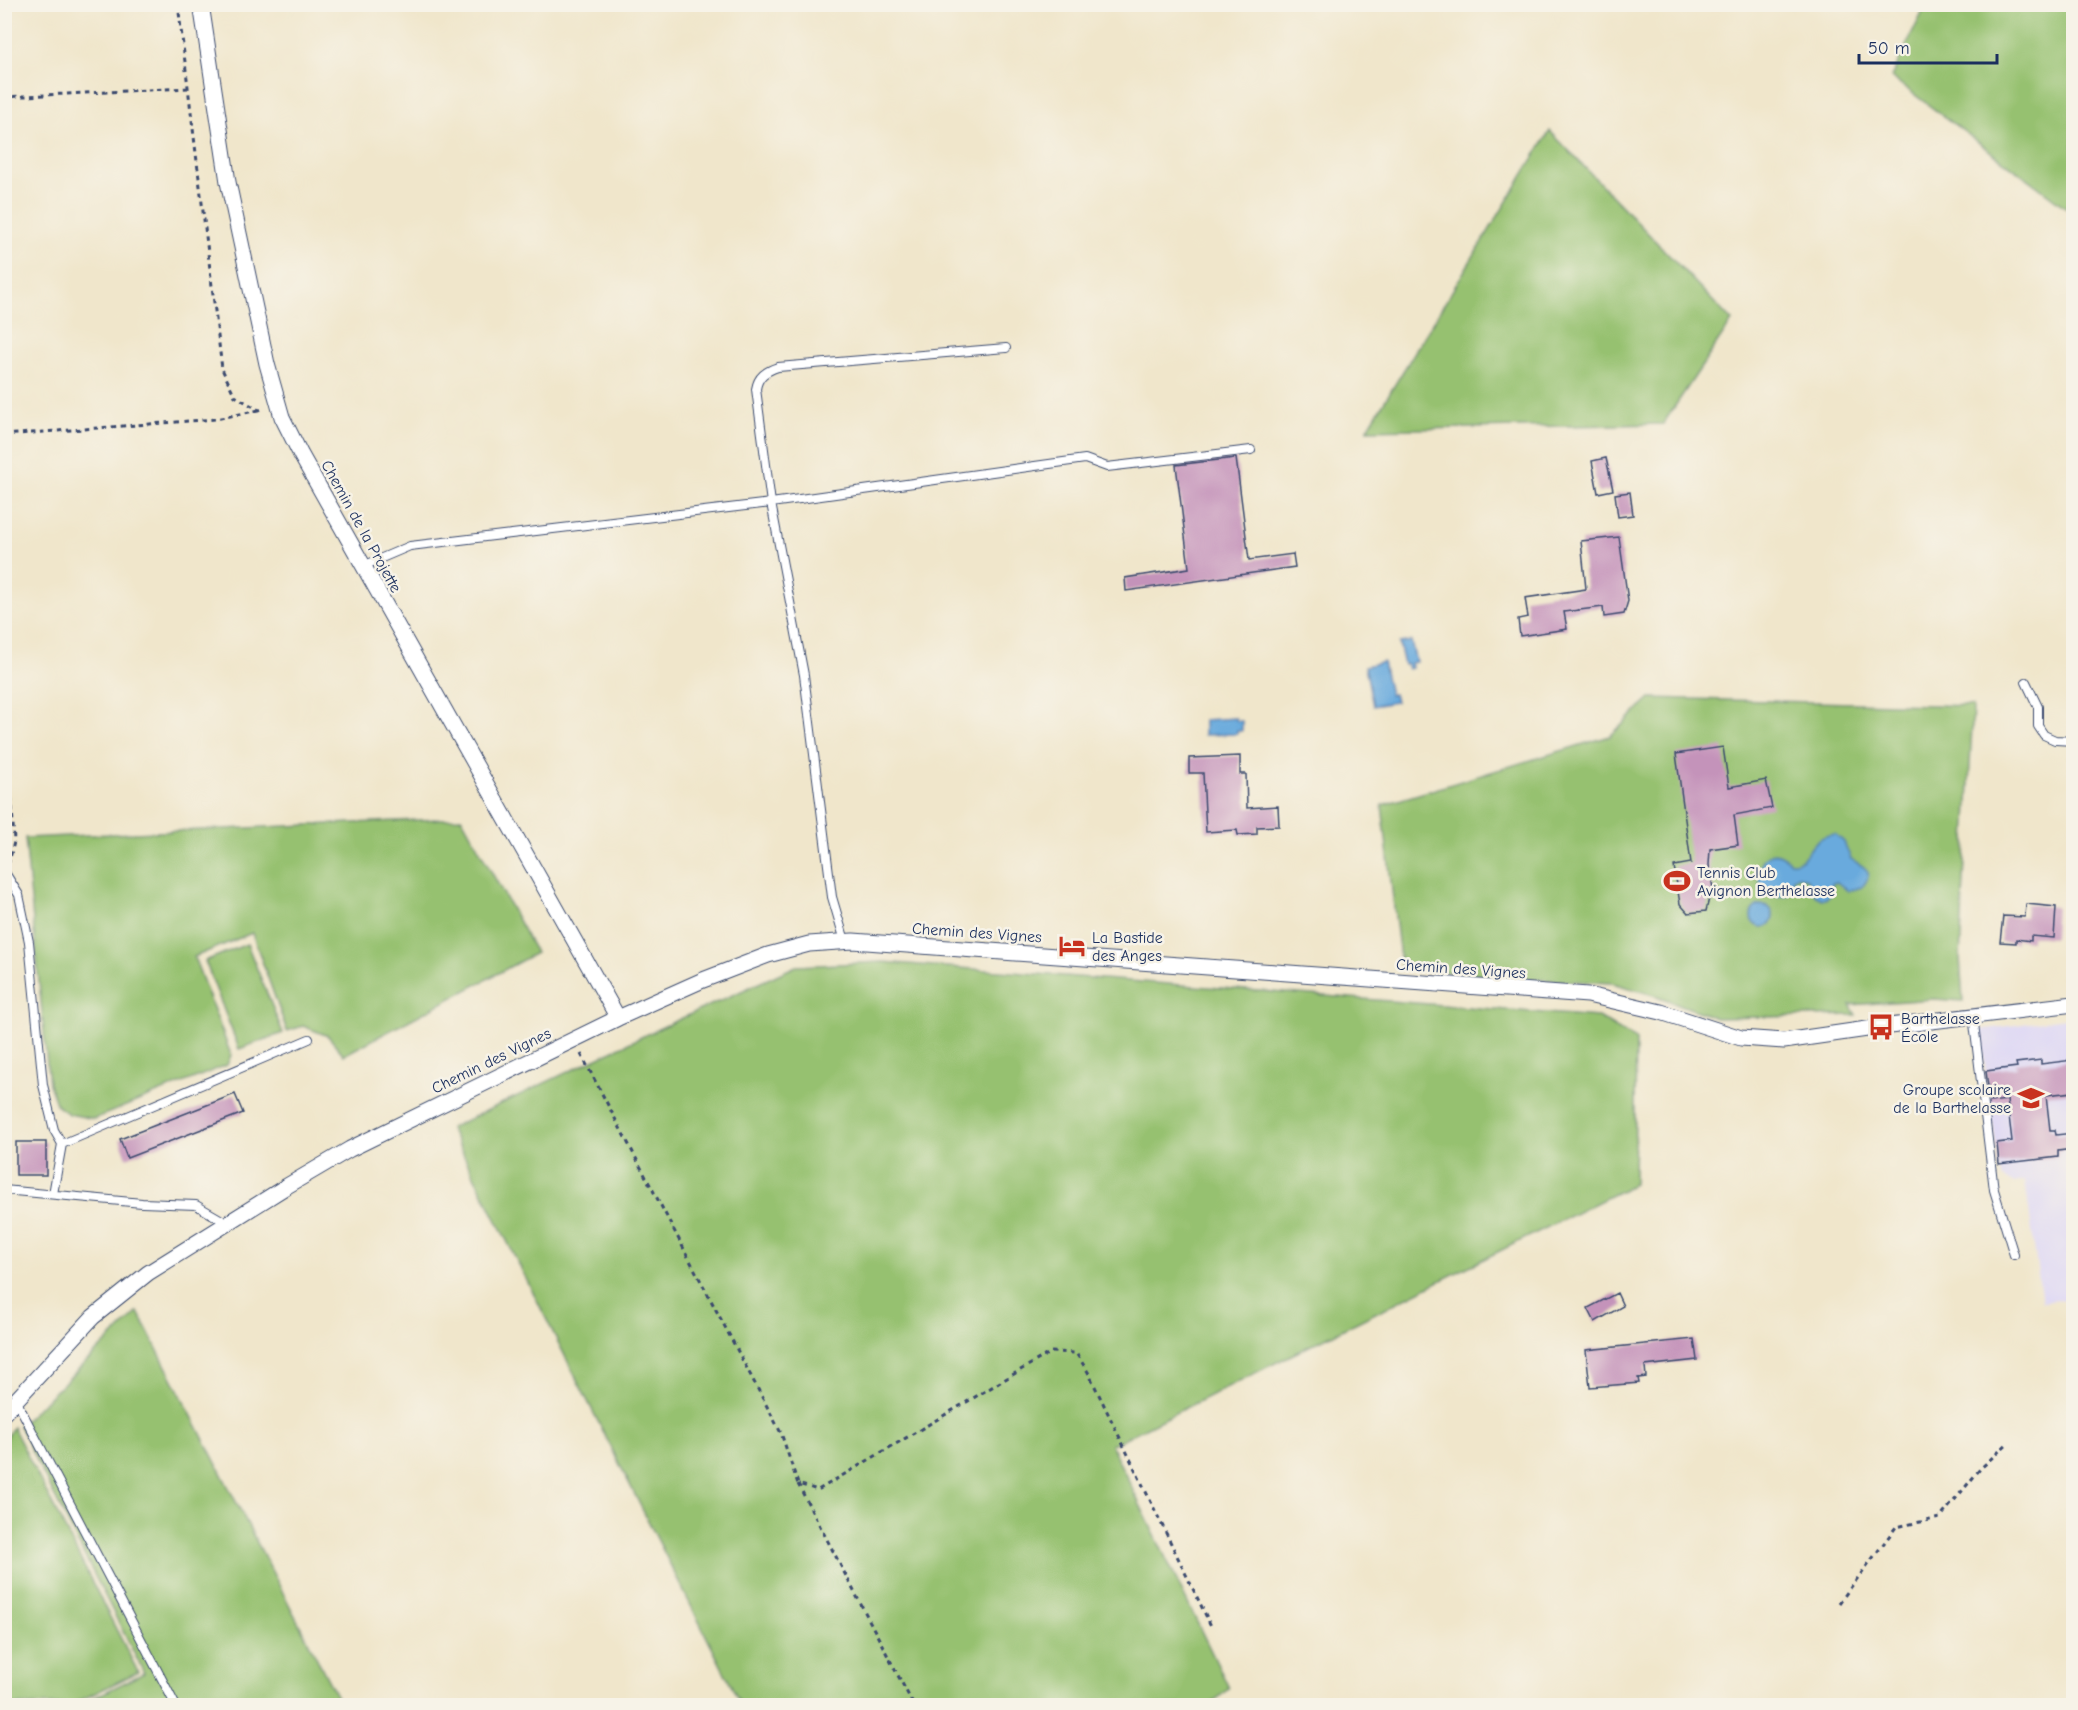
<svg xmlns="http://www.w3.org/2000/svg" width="2078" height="1710" font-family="'Comic Neue',sans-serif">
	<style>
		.built { fill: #dcd5f6 }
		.green { fill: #96c16f; stroke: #587866; stroke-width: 1.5 }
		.water { fill: #69aadd; stroke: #426c9e; stroke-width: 1.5 }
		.building { fill: #c493ba }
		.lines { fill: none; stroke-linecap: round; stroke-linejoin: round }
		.lane-casing { stroke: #3b4a6e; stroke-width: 10 }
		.street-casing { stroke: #3b4a6e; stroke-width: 17 }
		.path { stroke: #3b4a6e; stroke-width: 3; stroke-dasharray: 4.5 4.5; stroke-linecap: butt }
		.lane { stroke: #fff; stroke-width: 8 }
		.street { stroke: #fff; stroke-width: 15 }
		.labels { text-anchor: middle; stroke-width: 5; stroke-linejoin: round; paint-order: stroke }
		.street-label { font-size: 16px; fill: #1b2f5e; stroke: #f7f3e8 }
		.poi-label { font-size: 16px; fill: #1b2f5e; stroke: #f7f3e8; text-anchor: start }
	</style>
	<rect width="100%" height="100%" fill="#f7f3e8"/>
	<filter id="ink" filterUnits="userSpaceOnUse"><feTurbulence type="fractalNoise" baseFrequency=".0167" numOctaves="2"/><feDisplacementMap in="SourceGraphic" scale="12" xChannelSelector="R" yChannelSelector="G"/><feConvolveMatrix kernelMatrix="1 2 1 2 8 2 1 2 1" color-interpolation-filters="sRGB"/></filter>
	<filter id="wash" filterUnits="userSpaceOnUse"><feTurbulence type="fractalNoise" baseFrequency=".008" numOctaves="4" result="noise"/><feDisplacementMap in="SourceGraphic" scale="24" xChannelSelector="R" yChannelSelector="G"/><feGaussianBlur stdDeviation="1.35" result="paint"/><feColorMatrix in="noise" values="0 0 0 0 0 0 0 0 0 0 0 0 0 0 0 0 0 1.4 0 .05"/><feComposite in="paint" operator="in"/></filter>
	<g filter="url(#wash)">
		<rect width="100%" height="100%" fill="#f0e6cb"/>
		<path class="built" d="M2073,1017v281l-31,4 -17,-121 -12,2 -10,-5 -4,-11 -19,-137z"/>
		<path class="green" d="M1926,5h147v208l-182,-136z
			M1550,131l182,190 -69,103 -296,6z
			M1651,698l322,8 -13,251 3,44 -29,-2 -84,6 6,10 -140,3 -59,-22 -45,-13 -107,-5 -104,-11 -19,-162 228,-69z
			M462,818l74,135 -192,102 -16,-19 -25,-10 -16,5 -35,-98 -58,24 37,98 -4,10 -133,54 -25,-5 -12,-8 -8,-22 -24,-246z
			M247,944l36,89 -44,16 -34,-88z
			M882,962l716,55 38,23 -2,144 -523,261 118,243 -19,17h-469l-291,-577 206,-98 140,-64z
			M138,1312l203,393h-262l65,-32 -125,-247z
			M13,1427l125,245 -67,33h-66l-1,-264z"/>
		<path class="water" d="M1411,641l5,21 -5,1 1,5 -4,1 -1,-5 -3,1 -5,-22z
			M1383,662l7,33 4,-1 2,8 -23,4 -8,-40z
			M1236,718l1,3h5v10h-5v3l-33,1v-15z
			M1835,834l9,8 7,17c12,8 26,11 11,28l-14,4 -11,-9 -4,1 -2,3 2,6c-13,17 -20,-1 -26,-13l-8,-3 -6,2 -2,12 -4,5c-44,12 -30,-67 3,-33 22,2 15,-25 45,-28z
			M1751 916a11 11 0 1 1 22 0a11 11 0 1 1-22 0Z"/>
		<g id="blocks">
			<path class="building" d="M1236,458l13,102 44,-6 2,13 -169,24 -1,-13 64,-10 -13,-103z
				M1606,458l7,32 -15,3 -6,-32z
				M1630,492l3,23 -15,2 -3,-23z
				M1619,537l9,64 -4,13 -20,3 -1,-10 -39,5 3,17 -47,7 -2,-17 10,-2 -3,-19 61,-9 -5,-48z
				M1723,747l6,40 37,-7 6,28 -38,7 4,30 -28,4 -1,16 5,29h-4l-4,17 -18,2 -8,-9 -6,-38 17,-3 -15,-109z
				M1240,756v18h6l1,34 31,-2 1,20 -22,1v7l-19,1 -1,-5 -31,2 -3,-59h-14v-15z
				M2026,904l30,3 -2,31 -23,-2v5l-15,-2v4l-16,-1 3,-26 22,1z
				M2041,1060v4l32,-4v32l-27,3 4,35h5l1,5 17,-2v16l-15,2v6l-59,7 -2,-21 15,-2 -5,-41 -17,2 -4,-31 31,-4 -1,-4z
				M235,1094l8,19 -116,45 -7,-19z
				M16,1142h30v33h-30z
				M1617,1293l6,13 -28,16 -7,-14z
				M1694,1339l3,21 -52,6 1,11 -8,1 1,5 -49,4 -4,-37z"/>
		</g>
	</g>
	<g filter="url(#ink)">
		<use href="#blocks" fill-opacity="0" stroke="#3b4a6e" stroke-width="1.5"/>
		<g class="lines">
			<g class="lane-casing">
				<path id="lane" d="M363,566l47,-20 361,-43 314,-44 22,8 144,-17
					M2026,682l12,25v19l6,9 11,5 19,1
					M4,871l15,24 10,47 14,143 11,45 8,14
					M845,941l-13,-44 -28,-222 -33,-172 -15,-114c2,-13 10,-18 22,-22l228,-19
					M1973,1015l21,175 20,65
					M4,1190l138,13 54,2 31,18
					M53,1194l9,-50 247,-105
					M16,1400l160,306"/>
			</g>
			<g class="street-casing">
				<path id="street" d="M201,4l27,178 39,182 15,53 19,38 317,563
					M4,1413l89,-96 55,-44 139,-87 63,-37 268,-131 85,-38 65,-25 41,-11 44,-3 735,54 73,17 80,26 43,3 97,-14 193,-23"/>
			</g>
			<path class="path" d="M178,4l44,365 13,27 24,14 3,-1
				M4,97l184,-9
				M4,435l212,-16 43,-9
				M4,663l10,179 -5,20
				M581,1054l200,379 17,51 20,6 233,-138 25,1 12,19 123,254
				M798,1484l116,222
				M1839,1603l57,-76 44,-9 40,-49 29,-27"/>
			<use href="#lane" class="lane"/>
			<use href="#street" class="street"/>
		</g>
	</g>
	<defs>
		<g id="stadium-bare" transform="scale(2.07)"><path d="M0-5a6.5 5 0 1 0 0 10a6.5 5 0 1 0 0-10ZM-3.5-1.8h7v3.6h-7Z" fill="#c8321e" stroke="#f7f3e8" stroke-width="2.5" paint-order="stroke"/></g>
		<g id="hotel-bare" transform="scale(2.07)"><path d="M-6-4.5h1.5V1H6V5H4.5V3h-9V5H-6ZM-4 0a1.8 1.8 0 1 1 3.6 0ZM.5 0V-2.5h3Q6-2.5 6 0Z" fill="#c8321e" stroke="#f7f3e8" stroke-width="2.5" paint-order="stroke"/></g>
		<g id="bus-bare" transform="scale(2.07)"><path d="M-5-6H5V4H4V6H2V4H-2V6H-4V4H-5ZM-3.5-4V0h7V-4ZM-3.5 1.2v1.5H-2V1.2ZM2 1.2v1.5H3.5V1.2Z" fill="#c8321e" stroke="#f7f3e8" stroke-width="2.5" paint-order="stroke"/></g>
		<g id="school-bare" transform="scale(2.07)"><path d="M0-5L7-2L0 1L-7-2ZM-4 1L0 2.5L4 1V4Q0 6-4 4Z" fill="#c8321e" stroke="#f7f3e8" stroke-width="2.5" paint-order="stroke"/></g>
	</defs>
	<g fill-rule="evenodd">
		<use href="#stadium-bare" x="1677" y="881"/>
		<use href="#hotel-bare" x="1072" y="946"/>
		<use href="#bus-bare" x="1881" y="1027"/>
		<use href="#school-bare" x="2031" y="1098"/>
	</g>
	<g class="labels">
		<g class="street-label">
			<text transform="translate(362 526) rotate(61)" y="6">Chemin de la Projette</text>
			<text transform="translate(977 932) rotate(4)" y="6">Chemin des Vignes</text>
			<text transform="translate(1461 968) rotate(4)" y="6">Chemin des Vignes</text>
			<text transform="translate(491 1060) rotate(-26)" y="6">Chemin des Vignes</text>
		</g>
		<g class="poi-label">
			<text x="1697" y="878">Tennis Club<tspan x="1697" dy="18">Avignon Berthelasse</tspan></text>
			<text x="1092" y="943">La Bastide<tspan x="1092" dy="18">des Anges</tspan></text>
			<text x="1901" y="1024">Barthelasse<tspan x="1901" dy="18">École</tspan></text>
			<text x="2011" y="1095" text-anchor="end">Groupe scolaire<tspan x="2011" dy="18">de la Barthelasse</tspan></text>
		</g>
	</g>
	<rect width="2078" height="1710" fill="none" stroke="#f7f3e8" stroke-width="24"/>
	<path d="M1859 54v9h138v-9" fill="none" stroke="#1b2f5e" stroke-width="3"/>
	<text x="1868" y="54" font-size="18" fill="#1b2f5e" stroke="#f7f3e8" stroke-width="4.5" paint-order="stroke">50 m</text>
</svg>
